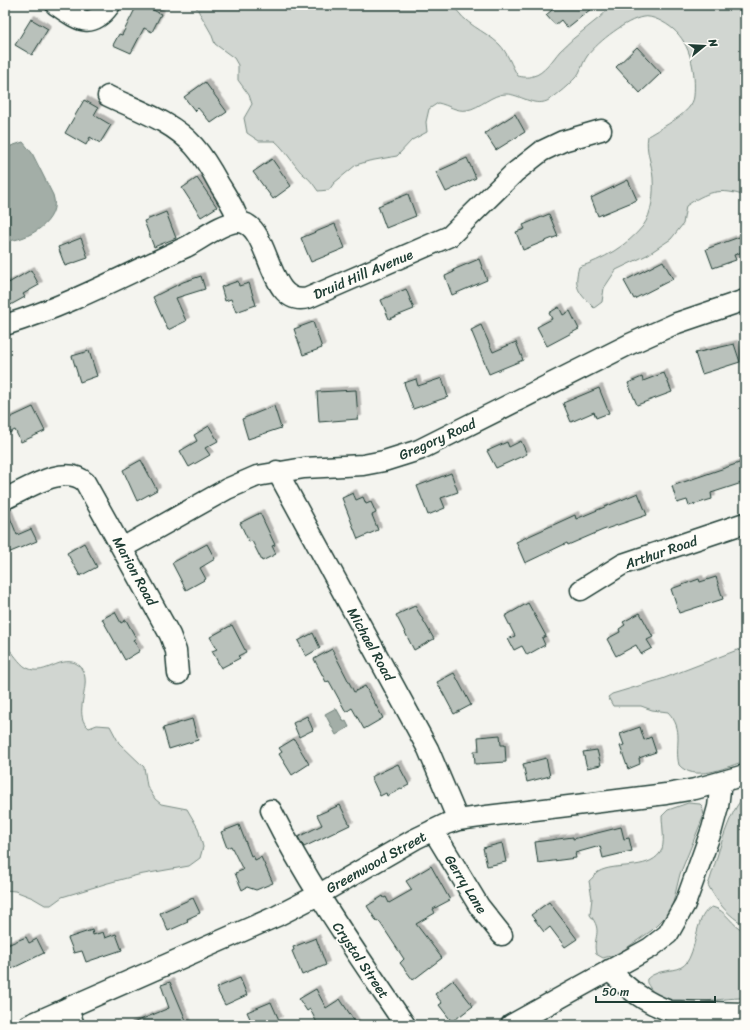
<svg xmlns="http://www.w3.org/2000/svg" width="750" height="1030" font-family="Sriracha,sans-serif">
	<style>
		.green { fill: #d1d6d1; stroke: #788a82 }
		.water { fill: #a3aea7; stroke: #6e8179 }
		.building { fill: #b9c1bb; stroke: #1f3d34; filter: url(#shadow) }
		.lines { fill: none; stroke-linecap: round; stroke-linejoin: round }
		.minor-casing { stroke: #1f3d34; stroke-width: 23 }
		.minor { stroke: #fdfcf7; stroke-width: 20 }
		.labels { text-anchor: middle; stroke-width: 4; stroke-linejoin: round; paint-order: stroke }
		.street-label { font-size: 14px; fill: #1f3d34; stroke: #fdfcf7 }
	</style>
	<defs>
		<filter id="shadow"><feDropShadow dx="3.5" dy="-3.5" stdDeviation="0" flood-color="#0004"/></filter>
	</defs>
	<rect width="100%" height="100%" fill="#f4f4ef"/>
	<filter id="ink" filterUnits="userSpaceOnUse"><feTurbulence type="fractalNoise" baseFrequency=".025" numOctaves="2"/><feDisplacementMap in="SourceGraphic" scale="8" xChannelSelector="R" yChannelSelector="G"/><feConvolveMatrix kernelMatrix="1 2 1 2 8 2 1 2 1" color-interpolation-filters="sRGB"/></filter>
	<g filter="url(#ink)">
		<path class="green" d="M195,5h259c9,19 30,25 45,39 9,9 12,21 19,32 4,1 11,2 15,0 11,-2 20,-17 27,-25 16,-17 37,-29 53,-46h132v191c-25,-9 -39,-4 -59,10l-3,18 -12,15 -24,16 -31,15 -12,18 -2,14 -8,6c-15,-15 -21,-20 -15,-41 23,-7 49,-22 64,-41 9,-12 11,-33 10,-48 -1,-15 -8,-27 -5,-42 14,-9 45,-23 46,-40 2,-23 -3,-52 -21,-67 -7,-6 -21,-14 -30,-12 -17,3 -44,24 -55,38 -4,5 -6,12 -9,18 -5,8 -25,25 -32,28 -14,6 -27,-7 -41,-7 -14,0 -26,14 -39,16 -10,2 -19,-5 -29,-7l-9,6 -3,13 1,10 -15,8 -15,16 -28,5 -13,4 -22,18 -5,7 -11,1c-5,-7 -8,-12 -14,-16 -7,-5 -19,-26 -29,-34h-16l-12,-8 -3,-15 8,-14 -3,-9 -11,-15v-15l-4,-7 -19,-14 -4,-11z
			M5,646c9,6 13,17 22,22 17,8 29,-9 45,-6 3,0 6,3 8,4 2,4 5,8 5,12 2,15 -11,39 4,50l8,-3 13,1 9,17 25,24 3,19 8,13 6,5 26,5 11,19 5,19 -3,11 -11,8 -51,9 -30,8 -46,14 -11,8h-6l-12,-7 -18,-7 -10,-1z
			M745,647v114l-3,1c-18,6 -48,20 -63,3 -5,-20 6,-35 -11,-53l-16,-2 -11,-4h-28l-5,-9 4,-3 50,-15z
			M745,796v129c-17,-9 -28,-23 -37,-40 9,-24 19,-73 37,-89z
			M688,803l12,1 2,2 2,9 -24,59 -9,37 -20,20 -33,23 -15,4 -7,-4c-4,-17 8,-22 -6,-39l2,-17 -3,-17c3,-2 6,-7 9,-9 17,-10 49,-1 62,-19 6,-8 2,-27 2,-37l6,-6z
			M712,907c15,3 19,19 33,24v67c-24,-1 -82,14 -95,-10 -2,-4 -4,-5 -3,-9 2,-2 5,-4 8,-5 9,-5 26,-2 32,-12 11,-17 8,-47 25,-55z"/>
		<path class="water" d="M23,142l9,11 21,42c9,26 -26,46 -48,46v-93z
			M336,708l8,14 2,-1 3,6 -13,8 -11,-21z"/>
		<path class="building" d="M137,5h6l18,9 -9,18 -8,-4 -13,25 -18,-8 6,-11 3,1z
			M558,5h38l-29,23 -6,-8 -6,5 -9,-10z
			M31,19l17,10 -16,26 -17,-10z
			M637,47l24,26 -21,20 -24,-26z
			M205,82l22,30 -16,11 -13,-15 -3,3 -11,-14z
			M84,100l14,8 -4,7 17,10 -11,18 -10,-6 -4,8 -21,-12z
			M515,114l10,18 -29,18 -11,-17z
			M467,158l9,20 -30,14 -10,-20z
			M272,159l19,27 -18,13 -20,-27z
			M197,178l20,29 -16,10 -19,-29z
			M628,180l9,20 -39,16 -7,-18z
			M408,194l8,22 -30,12 -8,-22z
			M166,212l10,26 -22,9 -10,-26z
			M549,214l9,22 -35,14 -7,-18 9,-3 -2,-4z
			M335,224l10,24 -34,14 -10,-24z
			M745,235v16l-11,4 2,5 -23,8 -7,-19z
			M81,238l7,20 -23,8 -7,-19z
			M479,259l8,21 -35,15 -7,-19 9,-4 -1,-2z
			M663,261l10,18 -39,20 -10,-18z
			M31,270l8,15 -16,9 2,3 -20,11v-23z
			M201,276l4,13 -29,9 10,23 -18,9 -15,-33 30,-15z
			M238,281l1,5 10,-3 7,22 -20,7 -5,-13 -6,2 -4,-14z
			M406,289l8,20 -25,10 -8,-19z
			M559,307l4,8 7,-4 9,18 -32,17 -10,-19 15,-8 -3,-6z
			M313,322l9,26 -19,7 -9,-26z
			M481,325l12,27 23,-10 7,18 -34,14 -18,-44z
			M734,344l6,18 -38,12 -7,-21z
			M89,351l8,25 -17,6 -8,-26z
			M664,373l8,19 -35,13 -9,-22 14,-6 1,4z
			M442,378l6,19 -35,12 -9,-26 12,-4 2,7z
			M599,388l10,25 -13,5 -2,-6 -23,10 -8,-19z
			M356,390l2,29 -39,3 -2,-30z
			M274,406l7,22 -33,11 -6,-20z
			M33,407l12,24 -24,11 -6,-12 -10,5v-15z
			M209,426l9,15 -13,7 5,7 -21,12 -9,-16 17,-10 -3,-6z
			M521,441l6,13 -31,14 -9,-17 20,-9 2,5z
			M141,460l16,30 -20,11 -14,-31z
			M745,461v21l-34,11 1,6 -23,7 -2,-6 -10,3 -5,-17z
			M451,473l7,19 -17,6 4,10 -17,7 -11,-29z
			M353,493l3,7 7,-3 3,7 5,-2 5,11 -4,2 6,15 -20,9 -16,-41z
			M638,493l9,22 -44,15 -35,15 -1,-2 -42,20 -9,-21 59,-27 1,4z
			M5,510h2l10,25 14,-6 6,12 -29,12 -3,-8z
			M260,513l15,32 -3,1 4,8 -14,7 -10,-20 -3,1 -9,-19z
			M84,543l13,24 -17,9 -13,-23z
			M207,544l8,15 -15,9 6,11 -20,11 -14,-27z
			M716,577l7,22 -44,14 -8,-24 28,-10 1,3z
			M528,603l18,33 -4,2 3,7 -18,10 -5,-9 -8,4 -6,-11 7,-3 -10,-20z
			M415,606l19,33 -20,11 -18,-35z
			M115,612l6,11 5,-3 10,18 -3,2 7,11 -15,9 -23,-41z
			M640,613l13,24 -6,3 5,8 -11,6 -5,-9 -20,11 -9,-17 13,-7 -1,-3 6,-4 -2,-3z
			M232,625l14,27 -8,4 2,2 -19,10 -9,-17 5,-2 -7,-12z
			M313,633l7,15 -14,8 -8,-15z
			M332,649l22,43 11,-6 18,32 -19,11 -12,-21 -6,4 -17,-31 -3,1 -12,-23z
			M454,673l17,32 -17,9 -17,-32z
			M307,716l6,14 -14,7 -6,-14z
			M192,719l6,21 -29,9 -6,-21z
			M640,727l4,13 7,-3 5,15 -17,6 1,6 -12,5 -8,-23 4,-1 -4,-11z
			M500,735l1,10h4l1,17 -31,2 -1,-13h5l-1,-14z
			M294,739l15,25 -17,11 -13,-21 3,-2 -3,-4z
			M597,750l4,15 -14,3 -4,-16z
			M546,758l4,18 -23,6 -4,-18z
			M398,764l11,21 -22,11 -1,-3 -6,3 -9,-19z
			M340,805l10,20 -46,22 -6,-10 24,-12 -5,-10z
			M239,825l12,31 2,-1 2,5 6,-3 12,26 -17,7 -9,-3 -5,3 -7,-17 8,-3 -12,-24 -4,2 -6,-16z
			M621,827l3,12 5,-1 3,13 -29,7 -3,-12 -25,7 1,5 -38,5 -3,-21 38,-5v2z
			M502,843l4,19 -19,4 -4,-18z
			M431,866l19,34 -17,9 2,4 -19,11 26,34 -29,22 -13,-17 4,-4 -25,-38 -2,1 -10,-16 16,-10 1,2 2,-1 3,6 23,-13 -6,-9z
			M193,898l7,15 -13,6 1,3 -20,9 -8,-18z
			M549,902l28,37 -12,8 -15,-20 -6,5 -13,-17z
			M92,930l1,5 10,-3 2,6 11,-4 6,16 -36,12 -4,-11 -8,2 -6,-15z
			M26,937l3,6 8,-4 7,14 -39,19v-26z
			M316,938l10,27 -24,10 -10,-24 2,-1 -1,-3z
			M240,978l7,17 -22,10 -9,-17z
			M453,980l20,26 -21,16 -13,-17 3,-2 -7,-9z
			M170,982l18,43h-60l41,-17 -8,-23z
			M316,989l10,19 14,-9 17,26h-39l-8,-16 -3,2 -8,-12z
			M271,1002l8,18 -13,5h-13l-6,-13z"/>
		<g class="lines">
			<g class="minor-casing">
				<path id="minor" d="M56,5c22,14 34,27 54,0
					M108,96c29,14 64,25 86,50 10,11 18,25 25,38 8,13 16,24 20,38
					M5,325c63,-19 122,-51 181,-78 14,-7 37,-25 52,-25 33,-1 28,87 70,76l142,-62 64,-63 28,-22 21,-10 38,-11
					M277,471l151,278 30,71
					M5,499c22,-10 60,-36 80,-17l85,153 6,16 2,23
					M122,548l105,-59 30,-13 47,-8 59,-3 21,-4 35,-11 211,-106 47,-21 68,-23
					M581,590l42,-26 122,-41
					M271,810c38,76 87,145 134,215
					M433,830l46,76 23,29
					M609,970c18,18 36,33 61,41l75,2
					M67,1008l7,17
					M29,1025l248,-109 41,-21 97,-56 31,-15 12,-4 29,-4 179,-22 29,-5 50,-14
					M511,1025l139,-77 18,-14 17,-30 27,-75 6,-22 3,-25"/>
			</g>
			<use href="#minor" class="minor"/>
		</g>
	</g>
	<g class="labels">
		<g class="street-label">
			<text transform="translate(363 274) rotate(-23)" y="5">Druid Hill Avenue</text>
			<text transform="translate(437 439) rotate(-24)" y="5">Gregory Road</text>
			<text transform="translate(661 552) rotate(-19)" y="5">Arthur Road</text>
			<text transform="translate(135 571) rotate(61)" y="5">Marion Road</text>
			<text transform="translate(371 644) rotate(61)" y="5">Michael Road</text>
			<text transform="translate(376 862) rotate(-29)" y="5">Greenwood Street</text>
			<text transform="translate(466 884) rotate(58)" y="5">Gerry Lane</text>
			<text transform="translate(361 960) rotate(56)" y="5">Crystal Street</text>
		</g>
	</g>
	<rect width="750" height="1030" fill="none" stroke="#fdfcf7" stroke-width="20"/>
	<rect x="10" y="10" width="730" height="1010" fill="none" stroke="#1f3d34" stroke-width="1.5" filter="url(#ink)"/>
	<g transform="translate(704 46) rotate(72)" stroke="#fdfcf7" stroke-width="3" paint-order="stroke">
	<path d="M0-3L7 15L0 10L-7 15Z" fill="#1f3d34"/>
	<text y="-6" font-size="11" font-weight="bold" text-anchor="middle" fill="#1f3d34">N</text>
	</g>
	<path d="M596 996v6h119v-6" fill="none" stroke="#1f3d34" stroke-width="2"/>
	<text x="602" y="996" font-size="12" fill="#1f3d34" stroke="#fdfcf7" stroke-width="3" paint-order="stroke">50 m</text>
</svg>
